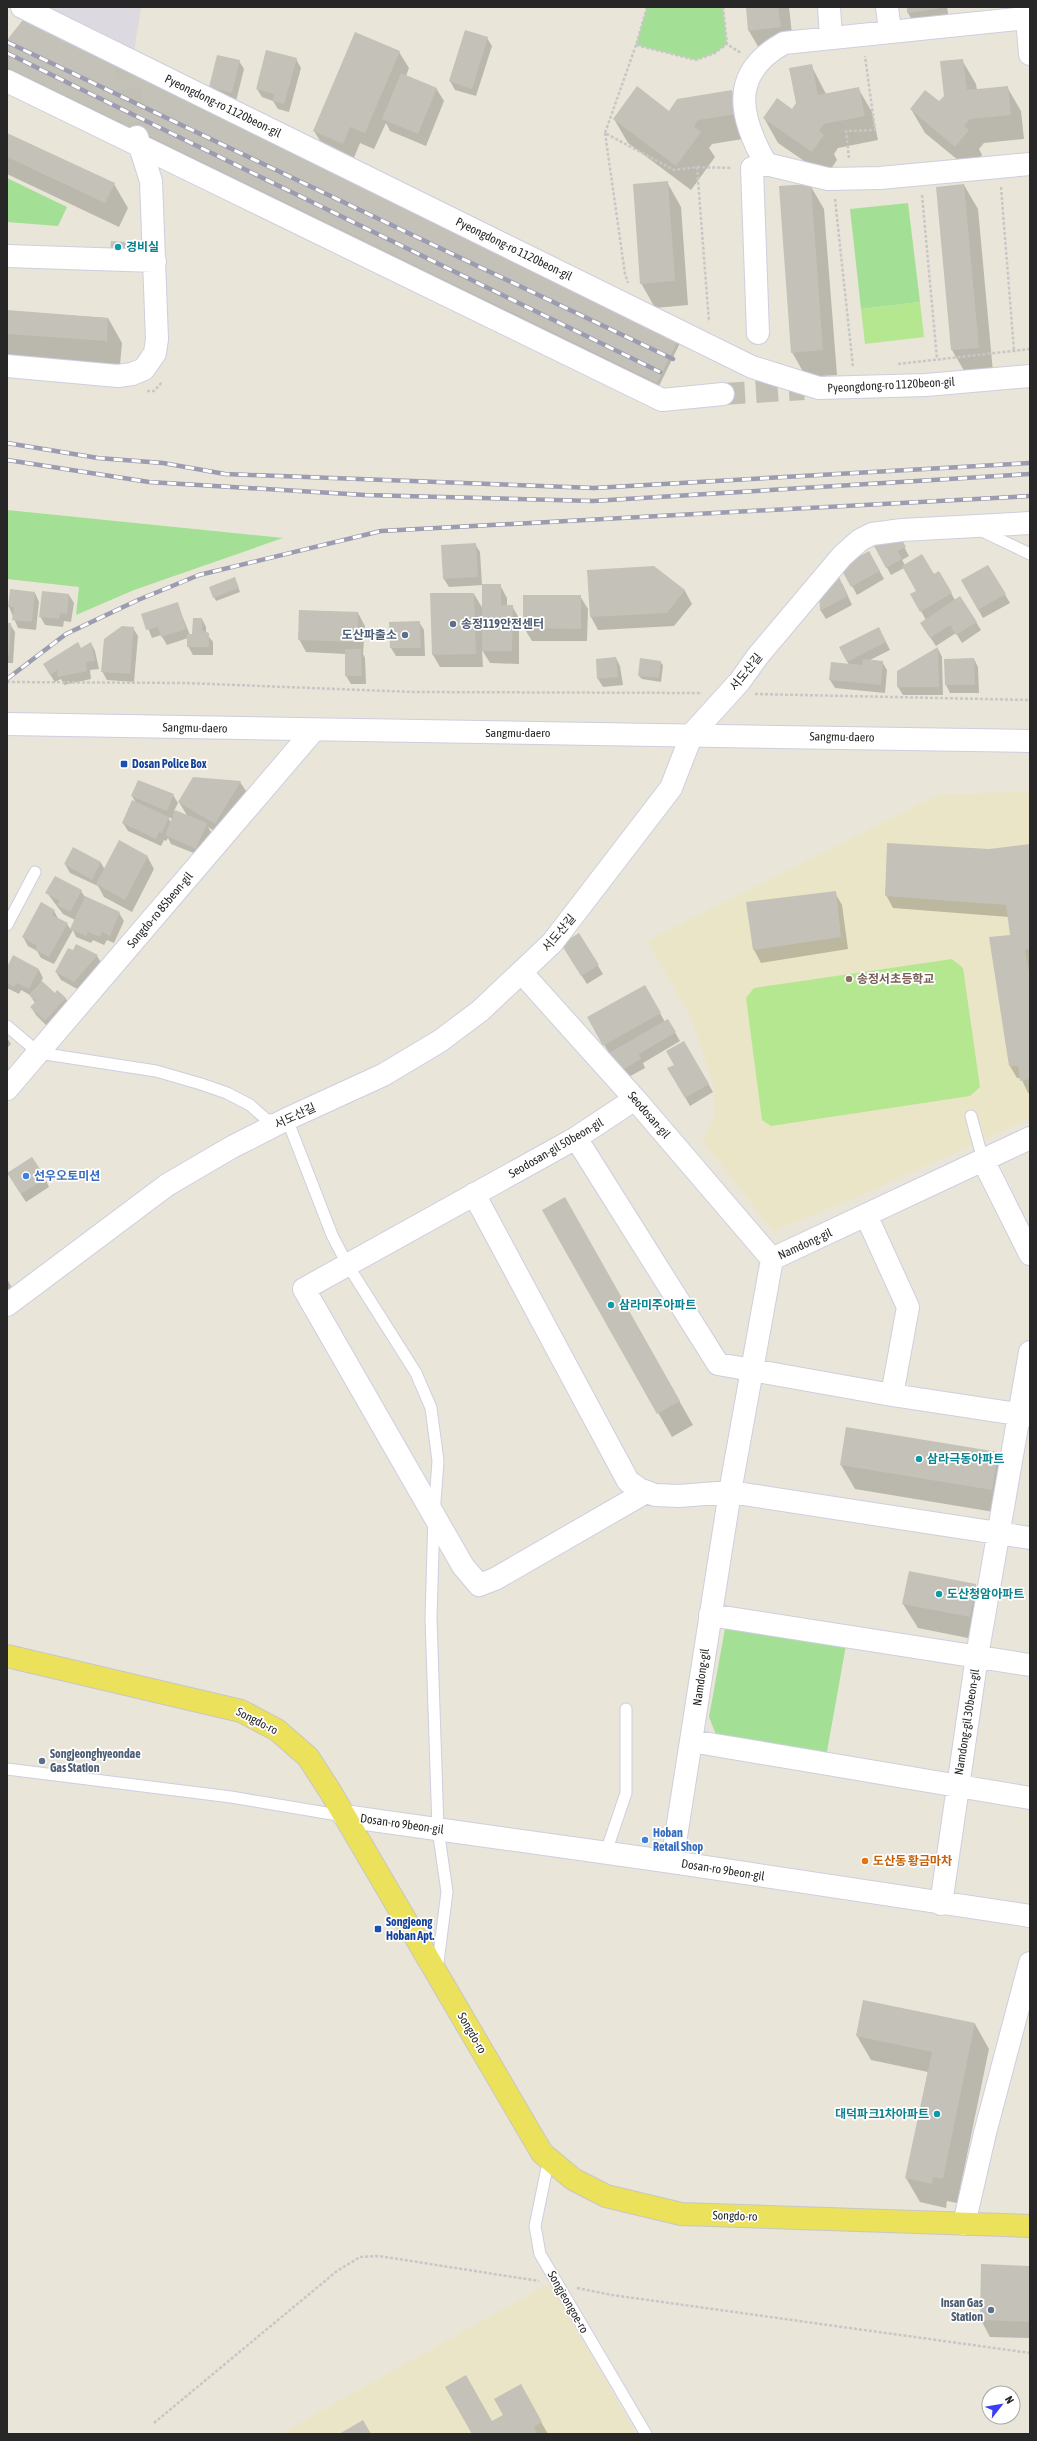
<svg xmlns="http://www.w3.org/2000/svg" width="1037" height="2441" font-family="'Asap Condensed','Noto Sans KR',sans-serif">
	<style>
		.industrial { fill: #ddd9e1 }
		.education { fill: #ebe5c7 }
		.green { fill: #a3e095 }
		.pitch { fill: #b5e791 }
		.shadow { fill: #0003; fill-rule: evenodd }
		.building { fill: #c4c1b8 }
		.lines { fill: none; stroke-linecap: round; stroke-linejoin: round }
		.minor-tunnel { stroke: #c2bfb5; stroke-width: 22; stroke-dasharray: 22 11; stroke-linecap: butt }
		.service-casing { stroke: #cecee0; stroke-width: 13 }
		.minor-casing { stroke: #cecee0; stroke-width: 24 }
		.secondary-casing { stroke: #cecee0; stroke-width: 24 }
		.primary-casing { stroke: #c7c7c7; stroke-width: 24 }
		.path { stroke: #c7c7c7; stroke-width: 2.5; stroke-dasharray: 3 2; stroke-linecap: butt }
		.service { stroke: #fff; stroke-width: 11 }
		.minor { stroke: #fff; stroke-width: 22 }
		.secondary { stroke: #fff; stroke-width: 22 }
		.primary { stroke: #ece15a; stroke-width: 22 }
		.rail-casing { stroke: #9c9cb1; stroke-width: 4.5 }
		.rail { stroke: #fff; stroke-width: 3; stroke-dasharray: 9; stroke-linecap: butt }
		.culture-dot { fill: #0f9aa8; stroke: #fff; stroke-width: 1.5 }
		.service-dot { fill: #5c6f8a; stroke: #fff; stroke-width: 1.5 }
		.transit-dot { fill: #1a4fb4; stroke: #fff; stroke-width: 1.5 }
		.education-dot { fill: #8d6e63; stroke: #fff; stroke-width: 1.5 }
		.shop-dot { fill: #3f7fe0; stroke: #fff; stroke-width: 1.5 }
		.food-dot { fill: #e8710a; stroke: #fff; stroke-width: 1.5 }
		.labels { text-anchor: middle; stroke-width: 3.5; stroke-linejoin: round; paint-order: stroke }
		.street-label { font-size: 12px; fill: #272727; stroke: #fff }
		.culture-label { font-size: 12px; font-weight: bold; fill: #0d838f; stroke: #fff; text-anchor: start }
		.service-label { font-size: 12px; font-weight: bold; fill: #4e5e75; stroke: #fff; text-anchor: start }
		.transit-label { font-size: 12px; font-weight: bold; fill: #164399; stroke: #fff; text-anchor: start }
		.education-label { font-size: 12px; font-weight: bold; fill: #785e54; stroke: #fff; text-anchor: start }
		.shop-label { font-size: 12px; font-weight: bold; fill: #366cbe; stroke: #fff; text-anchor: start }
		.food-label { font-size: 12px; font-weight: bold; fill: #c56008; stroke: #fff; text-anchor: start }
	</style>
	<rect width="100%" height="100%" fill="#e9e5d8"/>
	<path class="industrial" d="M46,7h95l-7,45z"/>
	<path class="education" d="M1030,791v327l-180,82 -77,31 -70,-90 12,-25 -2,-32 -22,-67 -44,-76 290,-146z
		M550,2283l86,151h-356z"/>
	<path class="green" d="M647,7h76l4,37 -12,9 -19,7 -60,-15z
		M7,178l60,29 -9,19 -51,-4z
		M908,203l12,99 -59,7 -11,-100z
		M7,510l276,28 -149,52 -58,25 3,-28 -72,-8z
		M726,1623l120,22 -20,112 -109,-20 -8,-20z"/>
	<path class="pitch" d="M920,302l4,35 -59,7 -4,-35z
		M952,959l11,9 17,119 -10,9 -199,30 -9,-6 -16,-122 8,-10z"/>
	<path class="shadow" d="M747,7h42l5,45 -31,3 -14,-24z
		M908,7h39l4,26 -29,4 -14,-24z
		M487,38l5,8 -16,50 -21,-6 -5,-9z
		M7,41l675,298 -23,47 -652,-316z
		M399,52l10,16 -3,8 30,12 8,13 -18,45 -36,-15 -4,-8 -12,26 -14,-6 -7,17 -29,-13 -10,-16z
		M296,59l5,9 -12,44 -11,-3 -5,-8 -11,-4 -5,-8z
		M962,60l14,24 1,6 30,-3 14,24 3,28 -40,4 -5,6 3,6 -12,15 -45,-37 -14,-24 28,-6 6,-7z
		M239,61l5,8 -8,32 -21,-5 -5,-9z
		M811,65l15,29 32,-6 14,24 6,28 -40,8 -4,6 3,6 -11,16 -48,-33 -14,-25 28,-8 5,-7z
		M731,91l14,24 4,23 -37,6 -3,4 6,9 -24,33 -63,-47 -14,-24 56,-7z
		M7,134l107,50 14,24 -9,19 -112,-53z
		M667,182l14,25 7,98 -33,3 -14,-25z
		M810,185l14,24 13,166 -31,2 -14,-25z
		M964,185l14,24 15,163 -27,2 -14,-24z
		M7,311l101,7 14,25 -2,22 -113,-8z
		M901,541l8,15 -7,4 3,5 28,10 6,-3 16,28 21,22 5,8 -19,13 -6,-10 -20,13 -10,-15v-11l-14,-25 6,-4 -14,-23 -13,7 -16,-29z
		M475,544l5,8 2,33h18l7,13v8h5l7,12v46l-29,-1 -8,-13 1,17h-43l-7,-12 41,-61 9,15v-24l-34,2 -5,-8 -2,-33z
		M869,552l15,27 -27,16 -15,-28z
		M988,566l22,37 -27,15 -21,-37z
		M654,567l31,24 7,13 -18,22 -76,4 -7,-13 -3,-46z
		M236,582l4,10 -24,9 -2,-4z
		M842,583l10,22 -26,14 -5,-8 -1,-20z
		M35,593l4,9 -3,28 -18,-2 -9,-21z
		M69,595l5,8 -3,19 -7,-1 -1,6 -18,-2 -5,-9z
		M524,596h56l8,13 -1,32h-55l-8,-13z
		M177,603l13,32h3l9,-16 4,8v6l7,9v13h-20l-5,-9v-8l-21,7 -6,-10 -9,3 -10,-24z
		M358,613l7,13 -2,28 2,4 1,26h-15l-5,-8v-22l-40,-2 -7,-13z
		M419,622l5,8 1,26h-29l-5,-8 -1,-25z
		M7,624h3l5,8 -2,31h-6z
		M133,628l5,8 -4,46 -27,-2 -5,-9z
		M883,636l7,14 -20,10 12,2 5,8 -2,23 -50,-5 -5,-8 19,-15 -9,-18z
		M91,643l4,8 4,18 -9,1 1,9 -27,6 -3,-6 -6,3 -6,-9z
		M938,649l4,8 1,38h-40l-5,-8z
		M616,658l4,8 3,19 -20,2 -5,-8 -1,-19z
		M974,659l4,8 1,26h-29l-4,-8z
		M660,662l3,3 -2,17 -19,-3 -3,-3z
		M240,782l8,12 -26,42 -14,-9 3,5 -10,24 -30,-12 -3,-6 -2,3 -2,-1 -3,6 -33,-15 -5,-8 13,-20 -4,-7 41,-1 5,8 -4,8 14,6 -9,-15zM168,817l5,2 -2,4z
		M1030,845v248h-2l-7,-15h-4l-7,-12 2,-130 -3,-19 -116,-9 -7,-13 103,-45z
		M74,849l27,14 4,7 42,-14 7,13 -22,43 -28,-15 -6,-11 -28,-13 -5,-9z
		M81,891l4,6 34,16 5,8 -10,22 -7,-3 -3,5 -11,-5 -2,3 -15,-6 -3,-7 -19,34 -13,-6 -4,-7 -9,-5 -5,-9 31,-26 5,9 8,4 4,6 4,-10 -12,-6 -16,-21z
		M835,893l7,12 6,44 -87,14 -7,-13 -7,-47z
		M579,935l24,39 -16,10 -20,-31z
		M97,956l5,8 -23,26 -18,-10 -5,-8z
		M7,969l32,1 4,8 -2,4 14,12 3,-3 8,8 4,8 -20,22 -14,-14 -5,-8 4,-4 -5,-8 -9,-5 -2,4 -12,-6z
		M645,986l20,36 3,-2 12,21 -37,22 2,5 -20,11 -37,-61z
		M7,1038l4,6 -4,4z
		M684,1042l29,50 -23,14 -21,-37 6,-4z
		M45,1178l4,9 -23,15 -13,-20z
		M564,1199l129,226 -21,12 -129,-226z
		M7,1279l9,16 -9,5z
		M998,1453l14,25 -6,36 -151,-25 -14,-24z
		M975,1585l14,24 -6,32 -65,-13 -15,-24z
		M975,2024l14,25 -32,154 -10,-2 -1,7 -26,-6 -14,-24 22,-106 -57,-12 -14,-24z
		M982,2265l48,2v71l-40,-1 -9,-17z
		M520,2386l28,48h-75l31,-19z"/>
	<path class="building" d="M746,7h32l3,20 -33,4z
		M907,7h30v2l-30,4z
		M26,16l655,318 -24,49 -650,-316v-27z
		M465,30l23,7 -16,52 -23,-8z
		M355,32l45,19 -35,82 -15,-6 -7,17 -30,-13z
		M266,50l31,8 -13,46 -11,-3 1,-7 -18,-5z
		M217,55l23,5 -8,33 -23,-6z
		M963,59l4,31 41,-4 3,29 -41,4 -6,7 5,4 -14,17 -45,-38 15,-19 14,11 5,-5 -4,-35z
		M812,64l6,31 41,-8 6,29 -41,8 -5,7 5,4 -12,17 -49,-34 14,-20 15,11 4,-6 -7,-35z
		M401,73l36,15 -19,46 -36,-15z
		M637,86l32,25 8,-12 55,-9 4,24 -38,6 -4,7 7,5 -25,34 -63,-47z
		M7,133l108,50 -10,20 -98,-46z
		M668,181l7,100 -35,3 -7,-100z
		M811,184l12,166 -32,3 -12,-167z
		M964,184l15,164 -28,2 -15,-163z
		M111,241l15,1 -1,11 -15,-2z
		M7,310l101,8 -1,23 -100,-7z
		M884,540h18l4,7 -8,4 4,8 -16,9 -12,-22z
		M476,543l2,34 -35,2 -2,-34z
		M869,551l11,20 -29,16 -11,-20z
		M922,554l12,20 5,-3 13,22 -32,19 -10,-18 6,-3 -14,-25z
		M988,565l18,29 -28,16 -17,-30z
		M654,566l31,24 -18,23 -77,4 -3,-47z
		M837,573l11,23 -28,15 -1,-20z
		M235,577l4,11 -26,10 -4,-11z
		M482,584h19v21h12l-1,46h-30z
		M10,589l25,3 -3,30 -20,-2 2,-13h-6z
		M42,591l27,3 -2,20 -7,-1 -1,6 -20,-2z
		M430,593h44l2,61 -44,1z
		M523,595h58v34l-58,-1z
		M960,596l17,26 -21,13 -6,-10 -20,13 -10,-15z
		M178,602l8,27 -25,8 -3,-10 -12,3 -5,-16z
		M299,610l59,2 -1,30 -59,-2z
		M193,618h9v12l7,3v14h-22v-13h5z
		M420,621l1,27h-31l-1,-26z
		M7,623h4l-2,32h-2z
		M122,626l12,1 -4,47 -29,-2 3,-33z
		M879,627l7,15 -39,20 -8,-15z
		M78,642l3,6 10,-6 4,19 -9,1 1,9 -29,6 -1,-7 -7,5 -7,-11z
		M938,647l1,40h-42v-16z
		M345,649h16l1,27h-17z
		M616,657l2,20 -21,2 -1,-20z
		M640,658l21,3 -2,17 -21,-2z
		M974,658l1,27h-30l-1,-26z
		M863,659l20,2 -2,24 -52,-5 2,-18 31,3z
		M193,777l48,4 -26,43 -37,-22z
		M138,780l36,14 -7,17 -36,-15z
		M132,800l37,17 -7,16 -3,-1 -3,7 -34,-16z
		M175,810l32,13 -11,26 -31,-14z
		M119,840l29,16 -23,44 -29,-16z
		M887,843l102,6 41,-5v105l-5,1 5,27v102l-10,2 -2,-15h-9l-20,-129 21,-2 -4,-30 -121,-9z
		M73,847l28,15 -9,18 -28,-16z
		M55,876l27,14 -12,22 -13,-7 3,-4 -15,-8z
		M836,891l5,46 -88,13 -7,-48z
		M85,896l35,16 -10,24 -8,-4 -2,5 -12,-5 -2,4 -16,-7z
		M41,902l14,8 -3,5 16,8 -19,34 -14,-7 2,-4 -15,-9z
		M579,933l20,32 -18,11 -20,-32z
		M76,944l22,11 -24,27 -19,-10 13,-24 5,2z
		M13,955l26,14 -10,20 -12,-6 -3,4 -7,-4v-16z
		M42,981l13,12 2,-3 9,8 -21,23 -15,-14 6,-6 -7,-6z
		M645,985l16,28 -58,33 -16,-29z
		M668,1019l8,13 -37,22 2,5 -22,13 -10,-19z
		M684,1041l25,43 -24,14 -18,-30 7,-3 -8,-14z
		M32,1157l14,21 -25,16 -14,-21z
		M565,1197l115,204 -23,13 -115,-204z
		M846,1427l152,25 -6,38 -152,-25z
		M909,1571l67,13 -6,33 -68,-13z
		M863,2000l112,23 -32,156 -10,-2 -1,7 -27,-6 27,-126 -76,-16z
		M981,2264l49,2v56l-50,-2z
		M466,2375l26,46 11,-6 -9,-16 27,-15 21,38 -8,5 4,7h-66l-27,-47z
		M363,2420l8,14h-32z"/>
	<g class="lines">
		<path class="minor-tunnel" d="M124,57l13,78
			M723,394l81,-5"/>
		<g class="service-casing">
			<path id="service" d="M980,530l50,24
				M7,925l28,-53
				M7,1026l32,27 117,18 45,13 26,9 23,12 17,15 20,-1 45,116 15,29 69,109 15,35 7,53 -4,54 -3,103 7,211 9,63 -10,78
				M971,1116l12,44
				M7,1769l224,28 113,19
				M606,1852l20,-59v-84
				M549,2158l-14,68 5,28 106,180"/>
		</g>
		<g class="minor-casing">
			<path id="minor" d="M22,7l730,360 67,21 107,-3 104,-9
				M829,7l2,30
				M887,7l3,24
				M1030,54l-3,-36 -243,25c-56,31 -44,75 -18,121l62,15 52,-1 150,-14
				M7,81l655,319 61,-6
				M7,256l148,5
				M758,333l-6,-165 14,-4
				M7,366l111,10 14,-2 12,-5 11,-16 2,-14 -6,-158 -14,-44
				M522,973l113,126 137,160
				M7,1089l306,-358
				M635,1099l-59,39 -272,151 159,277 16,19 16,-6 151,-87
				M576,1138l142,226 174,31 138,21
				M983,1160l47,94
				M474,1194l154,287 11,8 16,6 24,1 51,-4 300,46
				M866,1215l42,92 -16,88
				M7,1305l160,-120 65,-38 55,-28 96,-44 57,-34 40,-30 72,-68 119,-155 21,-54 48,-53 17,-24 85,-101 18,-16 12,-6 30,-4 128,-7
				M710,1615l320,50
				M691,1741l339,57
				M344,1816l328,46 358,54
				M672,1862l58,-370 42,-233 258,-121
				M941,1904l36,-248 53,-304
				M964,2224l21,-91 45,-170"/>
		</g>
		<g class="secondary-casing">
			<path id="secondary" d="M7,724c341,8 682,10 1023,17"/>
		</g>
		<g class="primary-casing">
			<path id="primary" d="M7,1656l234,55 36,19 31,27 22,34 212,362 31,26 33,17 75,18 349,12"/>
		</g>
		<path class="path" d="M647,7l-11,38 60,15 19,-7 12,-9
			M723,7l4,37 14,9
			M636,45l-31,88 69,37 23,-3 35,1
			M605,133l20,141 3,9
			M849,158l-3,-27 29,-1 -10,-74
			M697,167l12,155
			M1001,187l13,164
			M922,195l15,164
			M835,199l18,168
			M898,364l132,-15
			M147,391h7l8,-9
			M7,682l178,1 228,9 289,1
			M755,694l275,6
			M577,2288l35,7 418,58
			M154,2423l183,-152 23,-14 19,-1 160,25"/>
		<use href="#service" class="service"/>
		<use href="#minor" class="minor"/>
		<use href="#secondary" class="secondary"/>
		<use href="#primary" class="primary"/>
		<g class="rail-casing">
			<path id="rail" d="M7,42l666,317
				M7,53l653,319
				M7,443l91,15 65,5 62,11 369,14 436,-25
				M7,460l142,22 216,13 228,6 437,-27
				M7,679l59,-45 72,-34 61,-25 182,-44 649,-35"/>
		</g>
		<use href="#rail" class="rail"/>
	</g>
	<g class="culture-dot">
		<circle cx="118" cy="247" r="4"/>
		<circle cx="611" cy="1305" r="4"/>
		<circle cx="919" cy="1459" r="4"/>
		<circle cx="939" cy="1594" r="4"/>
		<circle cx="937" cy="2114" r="4"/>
	</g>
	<g class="service-dot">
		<circle cx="453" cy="624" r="4"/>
		<circle cx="405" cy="635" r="4"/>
		<circle cx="42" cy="1761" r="4"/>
		<circle cx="991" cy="2310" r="4"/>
	</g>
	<g class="transit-dot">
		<rect x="120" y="760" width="8" height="8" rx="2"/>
		<rect x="374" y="1925" width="8" height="8" rx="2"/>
	</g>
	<circle class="education-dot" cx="849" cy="979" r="4"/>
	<g class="shop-dot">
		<circle cx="26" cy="1176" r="4"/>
		<circle cx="645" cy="1840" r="4"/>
	</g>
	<circle class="food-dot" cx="865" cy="1861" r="4"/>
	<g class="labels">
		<g class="street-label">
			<text transform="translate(223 106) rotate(26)" y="4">Pyeongdong-ro 1120beon-gil</text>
			<text transform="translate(514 249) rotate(26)" y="4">Pyeongdong-ro 1120beon-gil</text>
			<text transform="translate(891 385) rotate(-3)" y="4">Pyeongdong-ro 1120beon-gil</text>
			<text transform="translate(746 672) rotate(-51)" y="4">서도산길</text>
			<text transform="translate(195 728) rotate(1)" y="4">Sangmu-daero</text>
			<text x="518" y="737">Sangmu-daero</text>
			<text transform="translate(842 737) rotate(1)" y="4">Sangmu-daero</text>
			<text transform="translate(160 910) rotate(-50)" y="4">Songdo-ro 85beon-gil</text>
			<text transform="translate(559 933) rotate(-50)" y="4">서도산길</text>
			<text transform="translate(649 1115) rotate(49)" y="4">Seodosan-gil</text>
			<text transform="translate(295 1116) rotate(-25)" y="4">서도산길</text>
			<text transform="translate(556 1148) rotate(-30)" y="4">Seodosan-gil 50beon-gil</text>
			<text transform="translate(805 1244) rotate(-25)" y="4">Namdong-gil</text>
			<text transform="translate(701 1677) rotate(-82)" y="4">Namdong-gil</text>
			<text transform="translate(257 1721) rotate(27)" y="4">Songdo-ro</text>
			<text transform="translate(967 1722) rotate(-81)" y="4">Namdong-gil 30beon-gil</text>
			<text transform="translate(402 1824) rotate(8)" y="4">Dosan-ro 9beon-gil</text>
			<text transform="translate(723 1870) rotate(9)" y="4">Dosan-ro 9beon-gil</text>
			<text transform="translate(472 2033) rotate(60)" y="4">Songdo-ro</text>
			<text transform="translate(735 2216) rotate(2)" y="4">Songdo-ro</text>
			<text transform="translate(568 2302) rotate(60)" y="4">Songjeongoe-ro</text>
		</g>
		<g class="culture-label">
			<text x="126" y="251">경비실</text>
			<text x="619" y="1309">삼라미주아파트</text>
			<text x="927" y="1463">삼라극동아파트</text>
			<text x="947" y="1598">도산청암아파트</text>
			<text x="929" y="2118" text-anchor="end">대덕파크1차아파트</text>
		</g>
		<g class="service-label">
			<text x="461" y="628">송정119안전센터</text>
			<text x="397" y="639" text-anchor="end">도산파출소</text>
			<text x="50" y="1758">Songjeonghyeondae<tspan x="50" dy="14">Gas Station</tspan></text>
			<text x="983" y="2307" text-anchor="end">Insan Gas<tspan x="983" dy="14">Station</tspan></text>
		</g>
		<g class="transit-label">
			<text x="132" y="768">Dosan Police Box</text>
			<text x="386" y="1926">Songjeong<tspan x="386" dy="14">Hoban Apt.</tspan></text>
		</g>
		<g class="education-label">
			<text x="857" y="983">송정서초등학교</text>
		</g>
		<g class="shop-label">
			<text x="34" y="1180">선우오토미션</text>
			<text x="653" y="1837">Hoban<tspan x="653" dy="14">Retail Shop</tspan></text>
		</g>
		<g class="food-label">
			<text x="873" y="1865">도산동 황금마차</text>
		</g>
	</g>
	<rect width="1037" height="2441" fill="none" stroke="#272727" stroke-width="16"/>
	<g transform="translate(1001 2405) rotate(59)"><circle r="19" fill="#ffffff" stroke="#a9a9a9"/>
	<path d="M0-3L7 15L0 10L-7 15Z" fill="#3a3ff5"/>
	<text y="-6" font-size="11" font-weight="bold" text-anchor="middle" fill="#272727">N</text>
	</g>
</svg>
